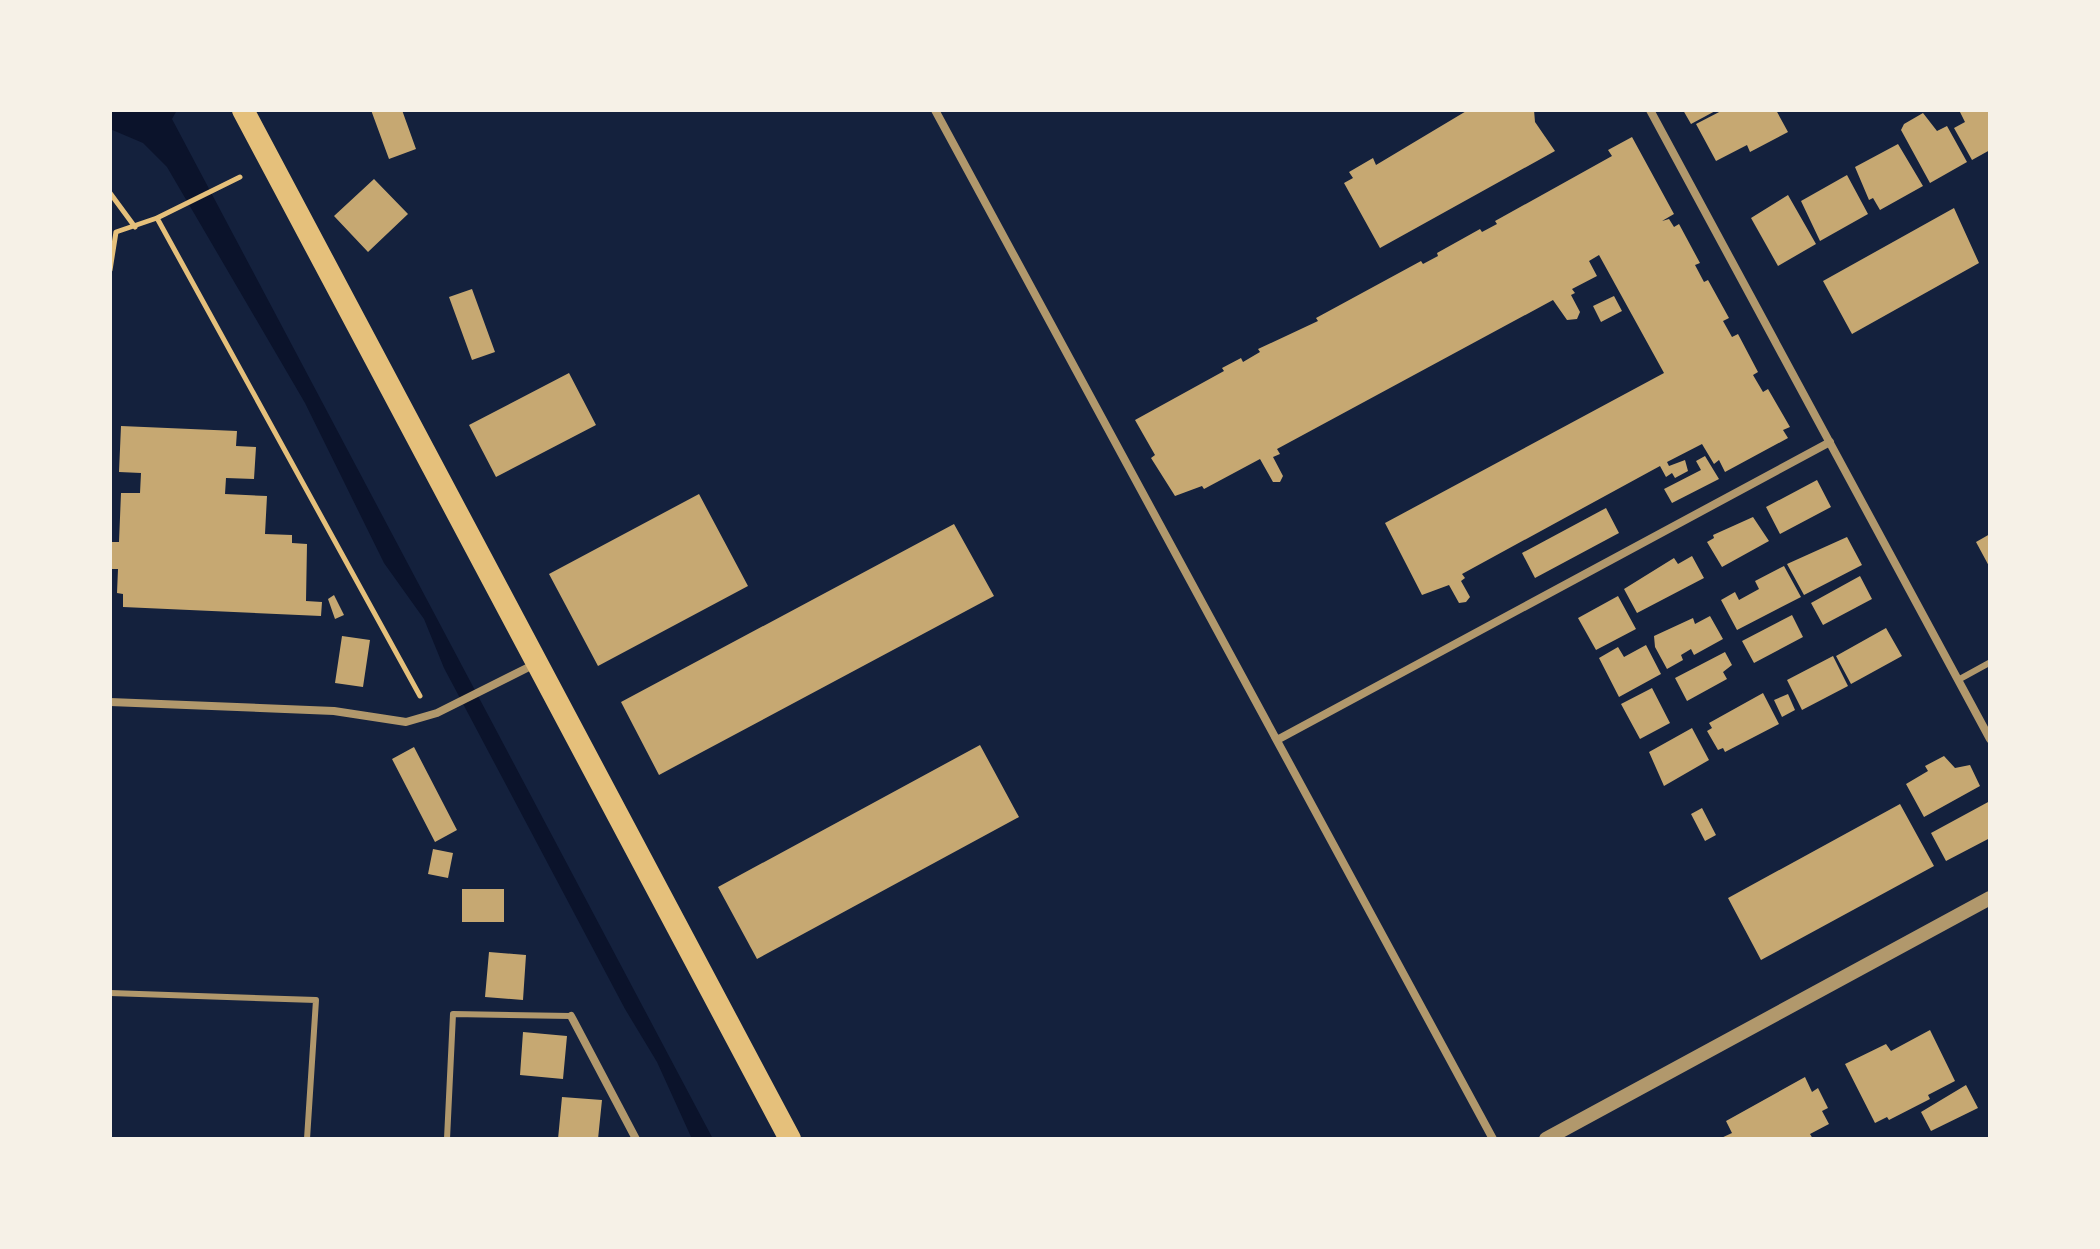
<svg xmlns="http://www.w3.org/2000/svg" width="2100" height="1249" font-family="'Golos Text',sans-serif">
	<style>
		.water { fill: #0b132b }
		.building { fill: #c6a872 }
		.lines { fill: none; stroke-linecap: round; stroke-linejoin: round }
		.path { stroke: #e5c07b; stroke-width: 5 }
		.service { stroke: #b1986c; stroke-width: 6 }
		.minor { stroke: #b1986c; stroke-width: 8 }
		.tertiary { stroke: #b1986c; stroke-width: 14 }
		.trunk { stroke: #e5c07b; stroke-width: 22 }
	</style>
	<rect width="100%" height="100%" fill="#14213d"/>
	<path class="water" d="M110,110h67l-5,9 541,1020h-21l-35,-77 -32,-53 -181,-341 -20,-49 -40,-56 -79,-160 -138,-236 -24,-24 -33,-14z"/>
	<path class="building" d="M371,110h31l14,39 -27,10z
		M1468,110h66l1,12 20,29 -175,97 -36,-65 9,-5 -4,-6 24,-14 3,7z
		M1683,110h34l-26,14z
		M1723,110h53l12,22 -38,20 -3,-7 -31,16 -20,-37z
		M1959,110h31v40l-18,10 -18,-32 11,-6z
		M1923,113l14,18 10,-5 20,36 -37,21 -29,-53 3,-6z
		M1632,137l42,77 -12,7 7,-2 5,8 5,-3 21,39 -5,2 9,17 4,-2 21,38 -6,3 9,16 6,-3 20,38 -5,3 10,17 5,-3 22,38 -7,3 5,8 -63,34 -6,-12 -5,4 -12,-20 -35,18 2,4 16,-6 3,11 -13,7 -3,-5 -6,4 -6,-11 -198,108 3,4 -4,3 9,16 -4,5 -7,1 -10,-18 -27,10 -37,-72 279,-150 -65,-118 -10,6 8,15 -25,13 3,4 -4,2 9,17 -3,7 -10,1 -14,-20 -276,149 3,5 -7,3 10,19 -3,6h-7l-13,-23 -56,30 -2,-3 -27,10 -24,-38 4,-3 -20,-35 89,-49 -2,-3 19,-10 2,4 17,-10 -2,-3 60,-28 -2,-3 105,-57 2,3 15,-8 -1,-3 43,-24 2,3 15,-8 -2,-3 117,-65 -4,-6z
		M1898,144l25,42 -43,24 -7,-12 -4,2 -14,-33z
		M1847,175l21,39 -48,27 -19,-40z
		M374,179l34,35 -40,38 -34,-36z
		M1788,195l28,49 -38,22 -27,-48z
		M1954,208l25,55 -127,71 -29,-53z
		M472,289l23,63 -23,8 -23,-63z
		M1614,296l8,15 -21,11 -8,-16z
		M569,373l27,52 -100,52 -27,-52z
		M121,426l116,5 -1,15 20,1 -2,32 -28,-1 -1,16 42,2 -2,38 27,1v8l15,1 -1,57 16,1 -1,14 -198,-9v-13l-6,-1 1,-24h-8v-27h9l2,-49h19l1,-20 -22,-1z
		M1705,456l14,23 -47,24 -8,-14 37,-19 -5,-9z
		M1817,480l14,27 -51,27 -14,-27z
		M699,494l49,92 -150,80 -49,-92z
		M1606,508l13,25 -84,45 -13,-25z
		M1753,517l16,24 -47,26 -15,-25 7,-4 -1,-3z
		M954,524l40,72 -335,179 -38,-73z
		M1990,534v34l-14,-26z
		M1847,537l15,28 -58,30 -17,-31z
		M1692,556l12,22 -67,35 -13,-24 50,-31 4,6z
		M1784,566l17,31 -64,33 -16,-30 14,-8 4,8 20,-11 -4,-8z
		M1860,576l12,23 -49,26 -12,-22z
		M334,595l10,20 -9,4 -7,-20z
		M1618,596l18,33 -40,21 -18,-32z
		M1792,615l11,22 -49,26 -12,-22z
		M1710,616l13,23 -29,16 -3,-6 -10,6 2,5 -16,9 -12,-22 -1,-11 39,-18 2,6z
		M1886,628l16,28 -51,28 -15,-28z
		M342,636l28,4 -7,47 -28,-4z
		M1646,645l15,29 -42,23 -20,-39 19,-11 6,10z
		M1725,652l7,13 -9,7 4,7 -40,22 -12,-23z
		M1833,656l15,30 -46,24 -15,-30z
		M1652,688l18,35 -30,16 -19,-35z
		M1763,693l16,31 -54,28 -2,-4 -5,2 -11,-19 5,-3 -3,-5z
		M1788,694l7,16 -13,7 -8,-17z
		M1692,728l17,32 -45,26 -15,-34z
		M980,745l39,72 -262,142 -39,-72z
		M414,747l43,83 -22,12 -43,-83z
		M1944,756l11,12 15,-3 10,21 -56,31 -18,-33 22,-13 -3,-5z
		M1990,801v37l-44,23 -15,-28z
		M1900,804l34,62 -173,94 -33,-62z
		M1702,808l14,27 -11,6 -14,-27z
		M433,849l20,4 -5,25 -20,-4z
		M462,889h42v33h-42z
		M489,952l37,3 -3,45 -38,-3z
		M1930,1030l25,51 -27,14 2,4 -41,21 -2,-3 -12,6 -30,-59 41,-20 5,7z
		M523,1032l44,4 -4,43 -43,-4z
		M1805,1077l7,15 6,-4 10,20 -6,3 7,13 -19,10 3,5h-94l13,-6 -6,-12z
		M1966,1085l12,23 -47,23 -10,-19z
		M562,1097l40,3 -4,39h-40z"/>
	<g class="lines">
		<path class="path" d="M110,193l25,34
			M157,218l263,478
			M110,270l6,-38 41,-14 83,-41"/>
		<path class="service" d="M1958,680l31,-17
			M110,993l206,7 -9,139
			M447,1139l6,-125 118,2"/>
		<path class="minor" d="M935,110l558,1029
			M1650,110l340,629
			M110,702l224,9 72,11 31,-9 98,-49
			M1277,740l553,-298
			M571,1016l65,123"/>
		<path class="tertiary" d="M1546,1139l444,-241"/>
		<path class="trunk" d="M243,110l547,1029"/>
	</g>
	<rect width="2100" height="1249" fill="none" stroke="#f6f1e7" stroke-width="224"/>
</svg>
